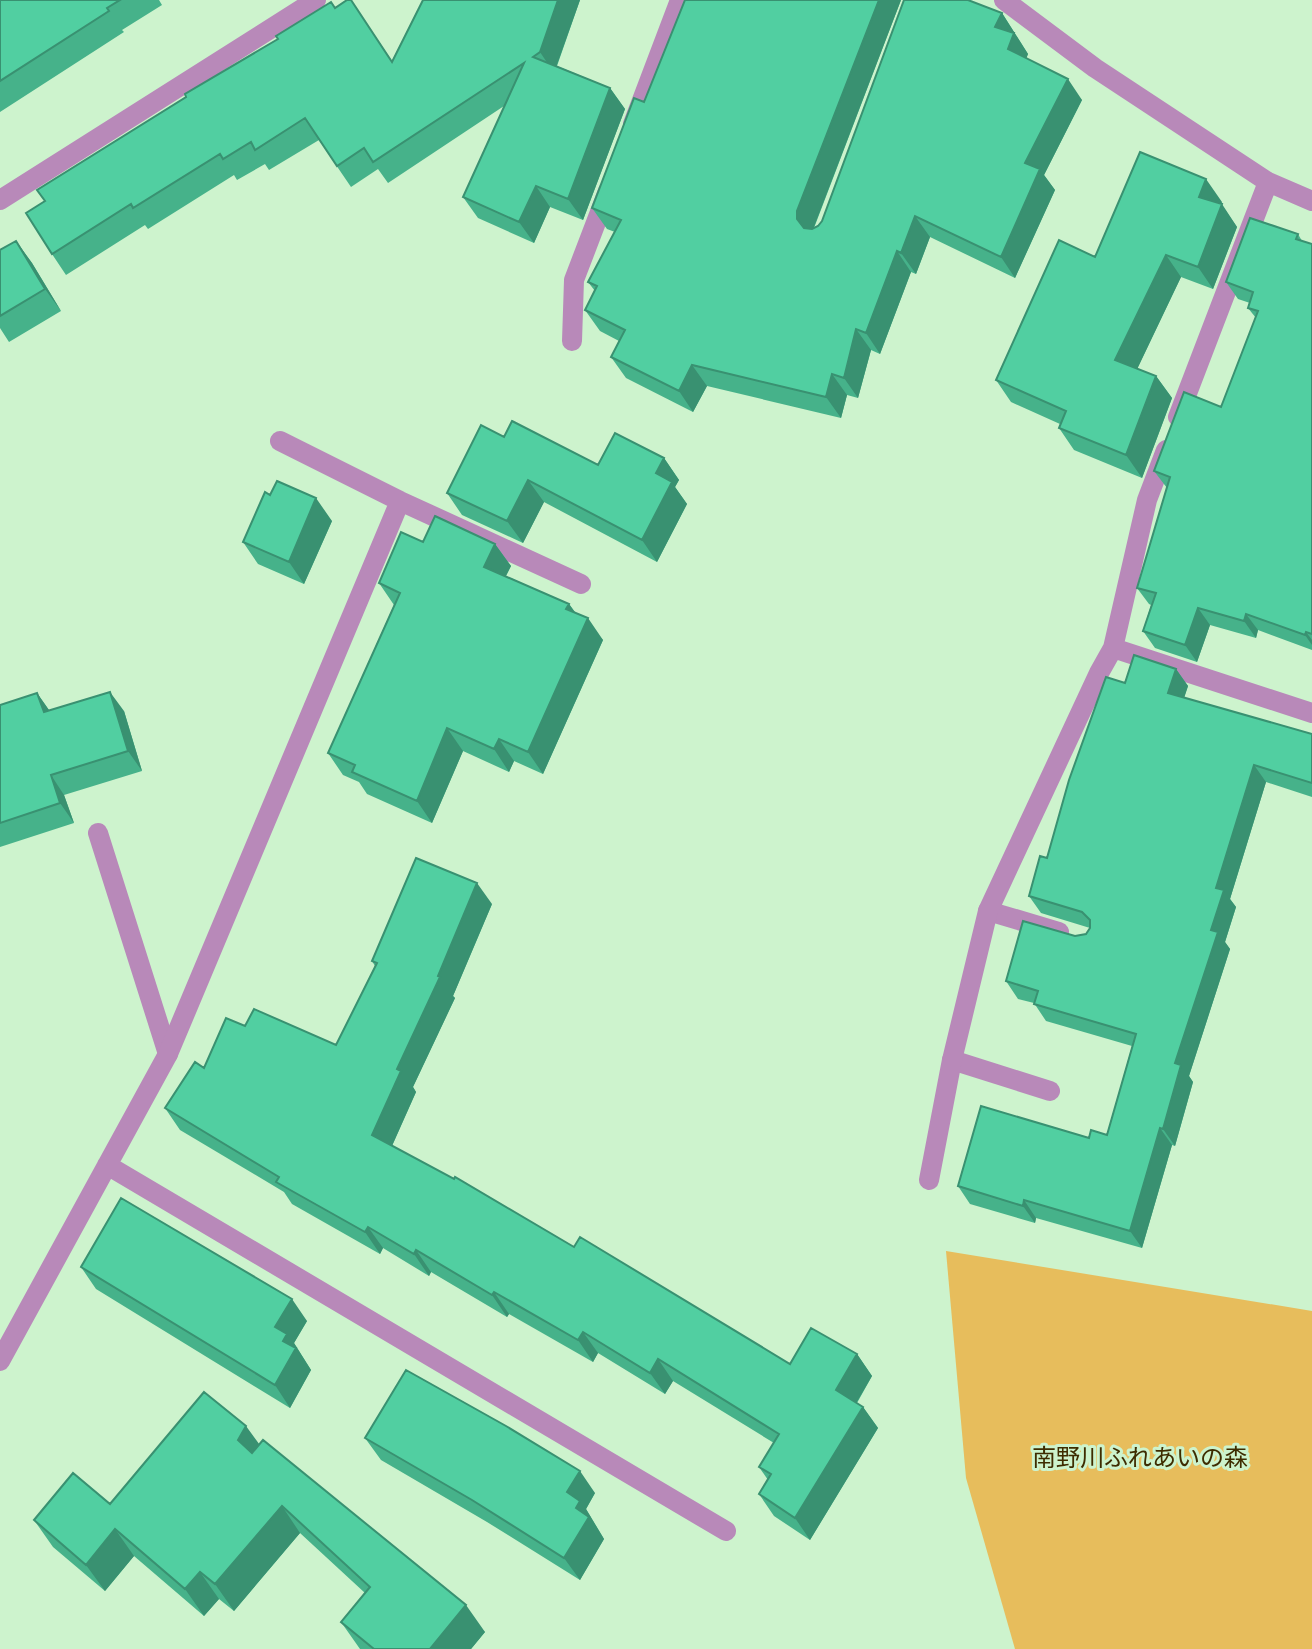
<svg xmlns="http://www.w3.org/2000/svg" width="1312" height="1649" font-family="'Fira Sans','Noto Sans JP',sans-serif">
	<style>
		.green { fill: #e7bd5c }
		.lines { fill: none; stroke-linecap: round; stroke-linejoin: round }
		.service { stroke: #b889b9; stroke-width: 20 }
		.minor { stroke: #b889b9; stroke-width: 20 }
		.wall { fill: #46b28a }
		.shaded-wall { fill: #399171 }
		.building { fill: #51cfa1; stroke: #399171; stroke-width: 2 }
		.labels { text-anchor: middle; stroke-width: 6; stroke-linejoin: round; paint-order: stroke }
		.park-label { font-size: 24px; fill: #3e2c00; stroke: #cdf3cd }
	</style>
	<rect width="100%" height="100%" fill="#cdf3cd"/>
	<path class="green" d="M946,1251l366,60v338h-297l-49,-171z"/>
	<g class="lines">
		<path class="service" d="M633,124l47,-124
			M572,341l2,-61 34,-89
			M98,833l70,221
			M988,911l71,21
			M952,1060l98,31"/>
		<path class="minor" d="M1004,0l91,68 173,114 44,19
			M0,200l316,-200
			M1178,417l90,-235
			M280,441l120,60 181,83
			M1113,648l199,65
			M107,1165l619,366
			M929,1180l23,-120 36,-149 111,-238 14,-25 34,-148 19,-50
			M0,1361l168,-307 232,-553"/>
	</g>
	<path class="wall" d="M0,0h159l3,5 -40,25 2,2 -124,80z
		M351,0l41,61 31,-61h157l-23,66 53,22 15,21 -42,111 -33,-13 -16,36 -56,-25 -15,-21 41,-91 -116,77 -10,-14 -27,18 -32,-47 -50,30 -4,-6 -28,16 -3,-5 -86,54 -3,-4 -79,50 -14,-21 -7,-53 290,-193z
		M901,0l-87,228 4,-2 184,-213 26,41 -2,4 56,42 -38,75 11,15 -40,88 -85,-41 -14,37 -5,-2 -31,82 -9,-4 -13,48 -11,-3 -6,23 -134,-32 -14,26 -67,-34 -15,-21 8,-16 -19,-10 -15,-21 10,-19 -7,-9 27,-50 -8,-3 -15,-21 52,-106z
		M1222,202l-1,2 16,23 -24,62 -32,-12 -44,92 19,7 16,22 -30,80 -68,-28 -15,-22 1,-4 -49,-22 -15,-22 99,-123z
		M1298,234l4,7 10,3v406l-54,-20 -2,8 -46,-13 -13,37 -42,-14 -12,-17 8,-26 -2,-1 -12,-16 30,-100 -13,-17 67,-64 35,-89 -8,-10 2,-5 -12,-4 -12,-17z
		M16,241l16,22 29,48 -52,31 -9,-14v-78z
		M504,437l94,28 66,-7 15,22 -4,7 12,17 -30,58 -113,-60 -21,41 -61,-28 -15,-22z
		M270,495l62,26 -28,63 -46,-20 -15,-22z
		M423,542l72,2 16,22 -5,10 63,28 6,8 28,28 -60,134 -29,-13 -5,11 -46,-21 -31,72 -65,-29 -8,-12 -16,-7 -15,-22 66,-148 -15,-22z
		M1176,669l12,17 -4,12 128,36v63l-46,-15 -36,117 6,8 -11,35 5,7 -41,127 4,6 -18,64 -3,-1 -30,103 -106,-30 -1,5 -65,-19 -12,-18 131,-48 18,-3 25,-89 -86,-25 -12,-18 -16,-4 -12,-18 69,-45 11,-2 4,-6 -49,-15 -12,-17 96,-213z
		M37,693l12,17 75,1 18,60 -78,24 10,28 -74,24v-142z
		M492,904l-39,92 2,2 -42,89 3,5 -24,54 182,101 216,117 67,-10 15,22 -15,27 6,4 15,21 -68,112 -36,-24 -15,-22 9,-14 -9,-13 15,-24 -101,-62 -8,13 -67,-41 -5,9 -84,-48 -2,3 -76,-45 -2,4 -46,-28 -3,6 -88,-50 -8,-12 -104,-62 -15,-22 80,-82 91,19 39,-79 -3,-5z
		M81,1267l226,54 -13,22 17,27 -21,38 -194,-119z
		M365,1438l230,55 -9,16 18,30 -24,41 -93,-58 -106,-62z
		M259,1445l226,187 -14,17h-111l-19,-27 24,-29 -65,-60 -66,78 -15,-12 -15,17 -70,-60 -29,35 -52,-44 -19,-27 76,-16z"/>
	<path class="shaded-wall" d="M558,0h22l-26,73 -14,-21z
		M879,0h22l-89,232 -1,8 -14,-21v-8z
		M1002,13l26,41 -6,16 -14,-21 -13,-22z
		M1068,79l14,21 -38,75 11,15 -40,88 -14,-21 24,-94z
		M610,88l15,21 -42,111 -15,-21z
		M1206,179l16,23 -8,17 -15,-22z
		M536,186l14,21 -16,36 -15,-21z
		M1222,204l15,23 -24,62 -15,-22z
		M915,216l15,21 -14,37 -15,-21z
		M16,241l16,22 29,48 -16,-22z
		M897,251l14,21 -31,82 -14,-21z
		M1166,255l15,22 -50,105 -16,-22z
		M856,329l15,21 -13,48 -14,-20z
		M692,365l15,21 -14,26 -14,-21z
		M832,374l15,21 -6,23 -15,-21z
		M1156,376l16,22 -30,80 -16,-23z
		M664,458l15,22 -4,7 12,17 -30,58 -15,-22 14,-67z
		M528,480l16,22 -21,41 -16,-22z
		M316,498l16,23 -28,63 -15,-22z
		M495,544l16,22 -12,23 -15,-22z
		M569,604l15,21 4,-7 15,22 -60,134 -15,-22 38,-143z
		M1198,608l12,17 -13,37 -12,-17z
		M1246,614l12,16 -2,8 -12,-17z
		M1306,632l6,8v5l-7,-10z
		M1176,669l12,17 -8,24 -12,-17z
		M110,692l14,19 18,60 -14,-20z
		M37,693l14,20 -7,-1z
		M447,728l16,23 -31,72 -15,-22z
		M499,739l15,22 -5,11 -15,-23z
		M1254,765l12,17 -36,117 6,8 -11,35 5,7 -41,127 4,6 -18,64 -12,-17 12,-66 36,-133 5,-42z
		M51,775l13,20 10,28 -14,-20z
		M477,883l15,21 -39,92 2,2 -42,89 3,5 -29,65 -15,-22 25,-66z
		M1160,1128l12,17 -30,103 -12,-17z
		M1024,1200l12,18 -1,5 -12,-17z
		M368,1227l15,21 -3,6 -15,-22z
		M416,1250l15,22 -2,4 -15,-22z
		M494,1292l15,22 -2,3 -15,-22z
		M292,1299l15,22 -13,22 17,27 -21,38 -15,-23v-58z
		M583,1332l15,21 -5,9 -15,-22z
		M857,1354l15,22 -21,36 -15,-22z
		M658,1359l15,22 -8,13 -15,-21z
		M863,1407l15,21 -68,112 -15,-22z
		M246,1426l19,26 -8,15 -19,-27z
		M580,1471l15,22 -9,16 18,30 -24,41 -16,-22 12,-50 -9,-16z
		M282,1506l18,27 -66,78 -19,-27z
		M115,1529l19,27 -29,35 -19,-26z
		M200,1572l19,27 -15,17 -19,-27z
		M466,1605l19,27 -14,17h-41z"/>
	<path class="building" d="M0,0h120l-13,8 2,3 -109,70z
		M347,0h4l41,62 31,-62h135l-18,52 -7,5 77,31 -42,111 -32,-13 -17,36 -56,-25 61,-134 -151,99 -9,-14 -27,18 -32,-48 -50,32 -4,-8 -28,17 -3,-5 -87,54 -2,-4 -79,50 -26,-41 19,-12 -8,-11 149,-93 -1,-3 93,-55 -2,-3 55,-34 4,6z
		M685,0h194l-82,211v8l7,9 8,1 6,-3 4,-5 82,-221h64l34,13 -7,14 19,6 -6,16 60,30 -43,84 15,6 -39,88 -86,-41 -14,37 -4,-2 -31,82 -10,-4 -12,49 -12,-4 -6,23 -134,-32 -13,26 -68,-34 14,-27 -40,-20 12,-24 -9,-4 33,-62 -29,-12 42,-110 10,4z
		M1140,152l66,27 -7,18 23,7 -24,63 -32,-12 -51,105 41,16 -30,79 -67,-27 7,-17 -70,-31 63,-140 36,17z
		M1250,218l48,16 -2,5 16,5v390l-6,-2 -1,3 -59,-21 -2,7 -46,-13 -13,37 -42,-14 13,-38 -19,-5 33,-111 -16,-6 30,-79 37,15 37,-96 -10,-3 5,-16 -27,-10z
		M16,241l29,48 -45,27v-66z
		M512,421l86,44 17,-32 49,25 -8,15 16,9 -30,58 -114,-60 -21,41 -60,-28 34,-68 23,12z
		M277,481l39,17 -27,64 -46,-20 22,-50 5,3z
		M435,516l60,28 -11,23 85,37 -3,5 22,9 -60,134 -29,-13 -5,10 -47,-21 -30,73 -65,-29 3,-7 -27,-12 72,-160 -21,-10 22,-51 22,10z
		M1134,655l42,14 -8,24 144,41v49l-58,-18 -38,123 8,2 -13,40 7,2 -43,131 6,2 -18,64 -3,-1 -30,103 -106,-31 -1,6 -65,-20 23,-80 108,32 2,-8 16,5 29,-101 -102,-30 4,-13 -32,-10 17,-60 52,15 11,-2 4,-6v-8l-8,-8 -53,-16 11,-40 7,2 22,-78 37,-103 19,6z
		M110,692l18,59 -77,24 9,28 -60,20v-118l37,-12 7,19z
		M416,858l61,25 -39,93 2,1 -43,92 4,2 -29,64 82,44 1,-2 119,70 6,-10 210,127 21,-36 46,26 -21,36 27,17 -68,111 -36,-24 12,-20 -12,-7 20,-33 -121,-75 -8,14 -67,-41 -5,8 -84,-48 -2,3 -76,-45 -2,4 -46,-27 -3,5 -89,-50 3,-5 -114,-69 30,-46 9,6 22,-50 19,8 9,-17 82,36 41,-82 -5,-2z
		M121,1198l171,101 -17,28 12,7 -4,7 13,7 -21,37 -194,-118z
		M406,1370l100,56 74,45 -13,21 13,9 -4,7 13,9 -25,41 -92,-58 -107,-62z
		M204,1392l42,34 -8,14 14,13 11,-13 203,165 -36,44h-56l-33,-27 29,-35 -88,-81 -67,78 -15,-12 -15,17 -70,-60 -29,36 -52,-45 39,-47 37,31z"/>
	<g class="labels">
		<g class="park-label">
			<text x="1140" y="1466">南野川ふれあいの森</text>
		</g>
	</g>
</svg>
